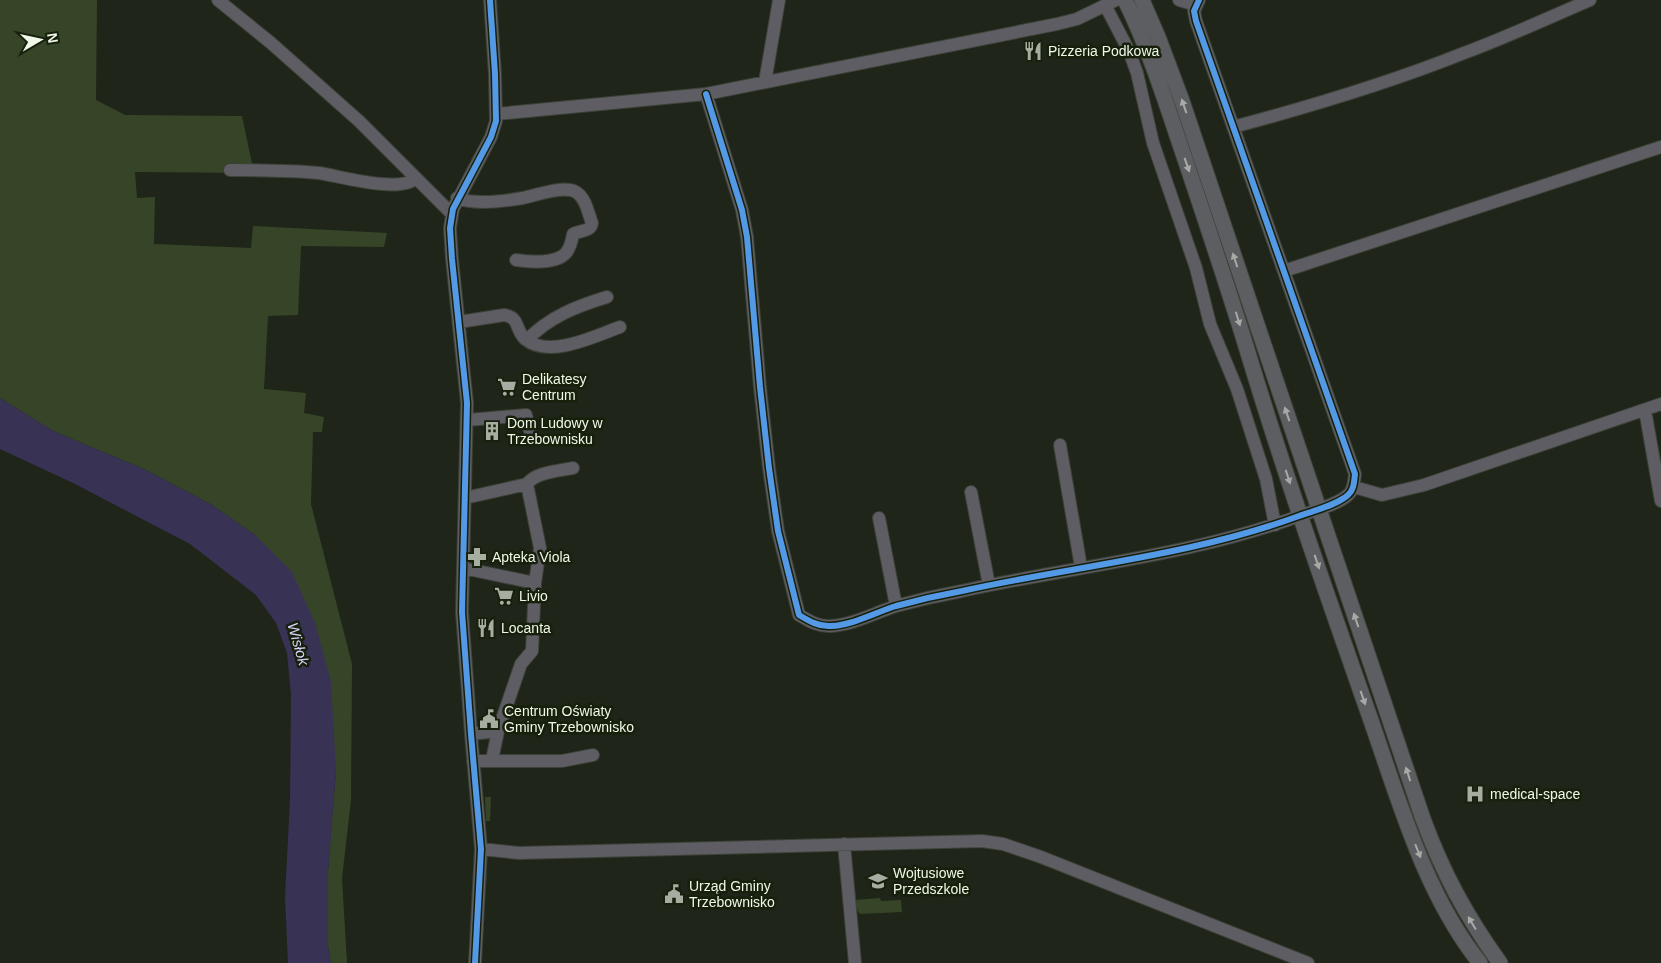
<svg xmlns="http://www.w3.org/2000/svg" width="1661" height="963" font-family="Helvetica,sans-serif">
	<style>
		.green { fill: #364528 }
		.water { fill: #383255 }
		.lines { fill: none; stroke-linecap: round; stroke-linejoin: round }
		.minor-casing { stroke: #3c4237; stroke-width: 14 }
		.major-casing { stroke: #3c4237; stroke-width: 17 }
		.minor { stroke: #5e5d64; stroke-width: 12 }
		.major { stroke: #5d5e62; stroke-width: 15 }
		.cycleway-casing { stroke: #16200b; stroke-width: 9 }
		.cycleway { stroke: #5399e6; stroke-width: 6 }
		.oneway { fill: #a6aba6 }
		.labels { text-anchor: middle; stroke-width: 5; stroke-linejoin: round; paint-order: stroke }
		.poi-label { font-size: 14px; fill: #f0f8ea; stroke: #16200b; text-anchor: start }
		.water-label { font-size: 15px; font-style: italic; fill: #d8d1fc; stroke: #16200b }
	</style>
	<rect width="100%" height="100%" fill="#1f2519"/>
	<path class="green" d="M0,0h97l-1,100 29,15 117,1 12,57 -119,-1 2,26 18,-1 -1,47 97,4 2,-22 134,7 -3,14 -83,-1 -3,69 -30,1 -4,73 42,4 -2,20 20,4 -2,15h-9l-2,72 41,160 -1,136 -9,78 5,85h-16l-3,-17v-75l8,-100 -81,-236 -43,-30 -66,-35 -93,-39 -53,-33z
		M485,797h6l-1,24h-4z
		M880,898l1,3 20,-1 1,12 -42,2 -6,-8v-6z"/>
	<path class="water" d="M0,398l53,33 93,39 66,35 43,30 37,37 23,51 16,59 5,89 -8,100v75l3,17h-43l-3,-66 5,-98 1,-104 -4,-42 -11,-30 -20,-28 -66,-51 -117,-61 -73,-34z"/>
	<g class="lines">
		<g class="minor-casing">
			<path id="minor" d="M218,0l53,43 88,78 92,92
				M1179,0l10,3 9,-2
				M1105,5l24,46 8,22 16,70 43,125 14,56 27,65 29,90 9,46
				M765,82l14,-82
				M706,94l36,116 5,27 13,150 9,81 9,63 21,84c10,6 20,12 32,11 22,-1 43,-13 65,-20 22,-6 44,-11 66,-15 113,-25 228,-35 337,-75 14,-5 38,-11 49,-21 6,-5 6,-13 7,-21l-159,-453 -2,-10 5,-11
				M496,114l210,-20 351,-70 20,-5 39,-19
				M1233,127c79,-21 156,-44 231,-74 43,-16 84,-35 126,-53
				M230,170c29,0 59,0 89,3 21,3 81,21 97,5
				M457,198c17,7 48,3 66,0 14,-3 41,-13 53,-6 10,6 12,21 16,31 -1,9 -12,7 -19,11 -1,6 -3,14 -7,19 -10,11 -36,9 -50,7
				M1284,271l377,-124
				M459,322l45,-7c16,2 11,15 21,24 24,20 70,-3 95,-12
				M527,340c22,-23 50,-34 80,-43
				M1645,410l16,91
				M468,420l58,-5 5,20
				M1060,445l21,122
				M527,484c9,-12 31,-13 46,-16
				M1354,487l28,8 42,-10 237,-81
				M971,492l18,93
				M465,498l62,-14 13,64 -5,35 -3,68 -11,13 -23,67 -6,29
				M879,518l17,88
				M463,568l72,15
				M471,734l27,-3
				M473,761h89l31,-6
				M844,844l11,119
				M481,849l38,4 463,-12 21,3 38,13 267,106
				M475,963l6,-114 -10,-115 -9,-122 5,-209 -15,-144 -2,-31 3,-19 38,-72 5,-16 -1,-47 -5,-74"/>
		</g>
		<g class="major-casing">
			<path id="major" d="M1125,0c25,51 42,106 60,159 22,66 44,131 64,197 36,119 77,236 118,353 30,84 56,183 113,254
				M1142,0l16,37 24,64 241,718c20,54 43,97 77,144"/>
		</g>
		<use href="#minor" class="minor"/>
		<use href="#major" class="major"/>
		<g class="cycleway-casing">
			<path id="cycleway" d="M706,94l36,116 5,27 13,150 9,81 9,63 21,84c10,6 20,12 32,11 22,-1 43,-13 65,-20 22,-6 44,-11 66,-15 113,-25 228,-35 337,-75 14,-5 38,-11 49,-21 6,-5 6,-13 7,-21l-159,-453 -2,-10 5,-11
				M475,963l6,-114 -10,-115 -9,-122 5,-209 -15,-144 -2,-31 3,-19 38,-72 5,-16 -1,-47 -5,-74"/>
		</g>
		<use href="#cycleway" class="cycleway"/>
	</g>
	<defs><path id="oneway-solid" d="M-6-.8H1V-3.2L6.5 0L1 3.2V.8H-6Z" transform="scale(1.25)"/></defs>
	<g class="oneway">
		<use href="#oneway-solid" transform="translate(1184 106) rotate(-109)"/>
		<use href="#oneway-solid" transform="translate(1187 165) rotate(71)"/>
		<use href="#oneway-solid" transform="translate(1235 260) rotate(-108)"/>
		<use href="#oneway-solid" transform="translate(1238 319) rotate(73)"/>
		<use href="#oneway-solid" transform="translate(1287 414) rotate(-109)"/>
		<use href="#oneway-solid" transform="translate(1288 477) rotate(72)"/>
		<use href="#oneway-solid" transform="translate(1317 562) rotate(71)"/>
		<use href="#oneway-solid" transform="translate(1356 620) rotate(-109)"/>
		<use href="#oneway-solid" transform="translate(1363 698) rotate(71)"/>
		<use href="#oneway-solid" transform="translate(1408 774) rotate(-108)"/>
		<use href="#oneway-solid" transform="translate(1418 851) rotate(68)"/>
		<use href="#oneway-solid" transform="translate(1472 923) rotate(-121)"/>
	</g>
	<defs>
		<g id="restaurant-bare" transform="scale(1.5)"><path d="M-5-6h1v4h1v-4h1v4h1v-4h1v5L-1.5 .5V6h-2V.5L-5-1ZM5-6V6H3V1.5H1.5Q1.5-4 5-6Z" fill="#a7aea1" stroke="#16200b" stroke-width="2.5" paint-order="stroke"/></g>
		<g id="supermarket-bare" transform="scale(1.5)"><path d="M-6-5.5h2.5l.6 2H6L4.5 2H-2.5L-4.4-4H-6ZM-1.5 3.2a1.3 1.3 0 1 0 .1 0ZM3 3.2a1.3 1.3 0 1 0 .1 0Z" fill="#a7aea1" stroke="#16200b" stroke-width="2.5" paint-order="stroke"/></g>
		<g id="building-bare" transform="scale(1.5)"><path d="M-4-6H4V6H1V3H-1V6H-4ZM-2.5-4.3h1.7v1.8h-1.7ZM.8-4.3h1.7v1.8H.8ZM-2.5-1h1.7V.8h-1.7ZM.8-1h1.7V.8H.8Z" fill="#a7aea1" stroke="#16200b" stroke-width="2.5" paint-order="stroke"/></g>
		<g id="pharmacy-bare" transform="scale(1.5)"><path d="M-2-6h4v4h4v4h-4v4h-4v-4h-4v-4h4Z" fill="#a7aea1" stroke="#16200b" stroke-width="2.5" paint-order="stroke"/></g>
		<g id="civic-bare" transform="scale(1.5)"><path d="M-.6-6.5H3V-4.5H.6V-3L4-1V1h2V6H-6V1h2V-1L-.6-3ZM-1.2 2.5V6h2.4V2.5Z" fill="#a7aea1" stroke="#16200b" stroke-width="2.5" paint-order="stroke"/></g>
		<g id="hospital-bare" transform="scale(1.5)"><path d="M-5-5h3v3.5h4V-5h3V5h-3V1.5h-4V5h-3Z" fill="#a7aea1" stroke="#16200b" stroke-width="2.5" paint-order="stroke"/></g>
		<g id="school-bare" transform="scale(1.5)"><path d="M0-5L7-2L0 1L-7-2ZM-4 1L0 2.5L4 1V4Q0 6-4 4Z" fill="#a7aea1" stroke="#16200b" stroke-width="2.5" paint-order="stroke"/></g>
	</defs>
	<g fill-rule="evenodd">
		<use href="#restaurant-bare" x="1033" y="51"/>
		<use href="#supermarket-bare" x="507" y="387"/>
		<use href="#building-bare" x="492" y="431"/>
		<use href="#pharmacy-bare" x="477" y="557"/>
		<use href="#supermarket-bare" x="504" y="596"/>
		<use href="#restaurant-bare" x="486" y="628"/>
		<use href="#civic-bare" x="489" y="719"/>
		<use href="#hospital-bare" x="1475" y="794"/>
		<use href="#school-bare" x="878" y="881"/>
		<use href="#civic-bare" x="674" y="894"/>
	</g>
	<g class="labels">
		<g class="poi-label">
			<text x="1048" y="56">Pizzeria Podkowa</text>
			<text x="522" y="384">Delikatesy<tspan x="522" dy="16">Centrum</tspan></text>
			<text x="507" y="428">Dom Ludowy w<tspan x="507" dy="16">Trzebownisku</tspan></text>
			<text x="492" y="562">Apteka Viola</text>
			<text x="519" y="601">Livio</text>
			<text x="501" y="633">Locanta</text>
			<text x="504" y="716">Centrum Oświaty<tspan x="504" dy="16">Gminy Trzebownisko</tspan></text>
			<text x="1490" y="799">medical-space</text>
			<text x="893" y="878">Wojtusiowe<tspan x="893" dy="16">Przedszkole</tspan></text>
			<text x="689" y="891">Urząd Gminy<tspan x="689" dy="16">Trzebownisko</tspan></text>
		</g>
		<g class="water-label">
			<text transform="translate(298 644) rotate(74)" y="5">Wisłok</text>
		</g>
	</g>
	<g transform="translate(40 40) rotate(81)" stroke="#16200b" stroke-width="4" paint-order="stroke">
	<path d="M0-4L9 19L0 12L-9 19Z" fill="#f0f8ea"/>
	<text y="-8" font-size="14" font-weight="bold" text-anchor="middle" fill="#f0f8ea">N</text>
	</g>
</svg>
